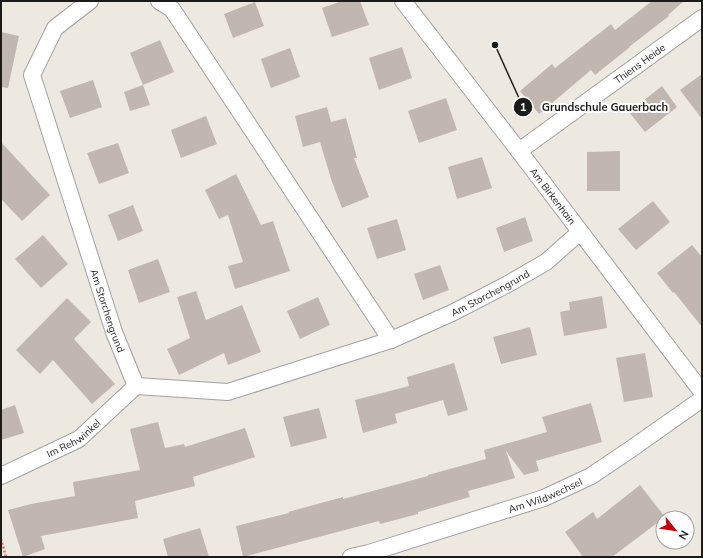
<svg xmlns="http://www.w3.org/2000/svg" width="703" height="558" font-family="Mulish,sans-serif">
	<style>
		.building { fill: #c1b7b0 }
		.lines { fill: none; stroke-linecap: round; stroke-linejoin: round }
		.street-casing { stroke: #a2a2a2; stroke-width: 18 }
		.path { stroke: #f76e67; stroke-width: 2.5; stroke-dasharray: 2 2; stroke-linecap: butt }
		.street { stroke: #fff; stroke-width: 16 }
		.labels { text-anchor: middle; stroke-width: 4; stroke-linejoin: round; paint-order: stroke }
		.street-label { font-size: 10px; fill: #1b1b1b; stroke: #fff }
		.leader { fill: none; stroke: #1b1b1b; stroke-width: 1.5 }
		.callout-dot { fill: #1b1b1b; stroke: #fff; stroke-width: 1.5 }
		.mark-label { font-size: 12px; text-anchor: middle; font-weight: bold; fill: #fff }
		.callout-label { font-size: 11px; text-anchor: middle; font-weight: bold; fill: #1b1b1b; stroke: #fff; stroke-width: 4; stroke-linejoin: round; paint-order: stroke }
	</style>
	<rect width="100%" height="100%" fill="#ede8e0"/>
	<path class="building" d="M342,1h18l9,24 -37,12 -10,-29z
		M652,1h32l-16,14 1,1 -40,31h1l-35,28 -4,-5 -52,44 -19,-23 32,-27 3,4 56,-44 4,6z
		M255,2l9,24 -31,12 -9,-24z
		M1,32l18,4 -11,52 -7,-1z
		M160,40l14,32 -31,13 -13,-32z
		M402,47l10,31 -33,12 -10,-32z
		M290,48l10,29 -29,11 -10,-29z
		M702,74v45l-22,-29z
		M93,80l9,27 -32,11 -10,-27z
		M143,85l7,20 -20,6 -6,-19z
		M662,86l15,21 -32,25 -16,-20z
		M446,98l11,32 -38,13 -11,-32z
		M327,107l4,15 15,-4 11,40h-3l15,39 -27,11 -10,-26 -12,-40 -17,5 -8,-31z
		M206,116l11,28 -36,14 -10,-28z
		M1,142l49,53 -28,26 -21,-22z
		M118,143l11,30 -30,11 -12,-31z
		M620,151v40h-33v-39z
		M482,157l10,31 -35,11 -9,-32z
		M236,174l25,51 12,-4 17,50 -55,18 -7,-23 15,-4 -15,-47 -9,4 -14,-29z
		M653,201l17,21 -34,28 -18,-21z
		M133,205l10,26 -25,10 -10,-26z
		M525,217l8,24 -29,11 -8,-24z
		M397,219l9,31 -29,9 -10,-31z
		M43,235l25,29 -27,24 -26,-29z
		M692,245l10,12v70l-28,-35 -1,1 -16,-20z
		M158,259l12,33 -31,11 -11,-33z
		M440,265l9,25 -26,10 -9,-26z
		M196,291l10,29 36,-15 19,47 -33,13 -4,-12 -45,22 -12,-26 23,-11 -13,-41z
		M602,296l5,32 -43,8 -4,-24 10,-2 -1,-8z
		M318,297l12,28 -30,14 -13,-28z
		M67,298l24,24 -17,17 41,45 -23,20 -39,-44 -13,14 -24,-24z
		M530,327l7,28 -36,9 -8,-27z
		M645,353l8,44 -29,5 -8,-44z
		M454,363l14,47 -20,6 -5,-16 -48,14 2,9 -34,10 -8,-33 54,-14 -2,-9z
		M591,403l11,39 -66,19 3,10 -15,4 -18,-24 9,27 -47,13 2,6 -52,15v2l-38,10 -1,-3 -136,36 -7,-31 53,-13 -1,-1 55,-15v2l85,-23v-1l58,-16 -2,-9 63,-18 -5,-15z
		M15,405l9,28 -23,7v-30z
		M319,408l8,30 -36,9 -8,-30z
		M158,422l7,26 19,-4 1,3 60,-19 10,29 -62,20 2,9 -60,15 3,17 -97,18 4,13 -22,8 -15,-47 23,-6 44,-8 -2,-14 67,-12 -10,-41z
		M640,485l25,32 -53,40h-29l-18,-25 28,-20 4,7z
		M200,528l9,29h-41l-5,-18z"/>
	<g class="lines">
		<g class="street-casing">
			<g id="street">
				<path id="s1" d="M90,1l-35,27 -23,47 82,257 22,54"/>
				<path d="M159,1l13,8 219,331"/>
				<path id="s2" d="M403,1l116,150 183,241"/>
				<path id="s3" d="M519,151l183,-133"/>
				<path id="s4" d="M136,386l92,6 163,-52 61,-27 56,-29 38,-22 34,-30"/>
				<path id="s5" d="M1,476l78,-37 57,-53"/>
				<path id="s6" d="M351,557l18,-4 175,-55 47,-22 40,-27 71,-50"/>
			</g>
		</g>
		<path class="path" d="M1,539l5,18"/>
		<use href="#street" class="street"/>
	</g>
	<g class="labels">
		<g class="street-label">
			<text dy="4" stroke="none"><textPath href="#s3" startOffset="149">Thiens Heide</textPath></text>
			<text dy="4" stroke="none"><textPath href="#s2" startOffset="246">Am Birkenhain</textPath></text>
			<text dy="4" stroke="none"><textPath href="#s4" startOffset="373">Am Storchengrund</textPath></text>
			<text dy="4" stroke="none"><textPath href="#s1" startOffset="344">Am Storchengrund</textPath></text>
			<text dy="4" stroke="none"><textPath href="#s5" startOffset="82">Im Rehwinkel</textPath></text>
			<text dy="4" stroke="none"><textPath href="#s6" startOffset="204">Am Wildwechsel</textPath></text>
		</g>
	</g>
	<path class="leader" d="M495 45L523 107"/>
	<g class="callout-dot">
		<circle cx="495" cy="45" r="4"/>
		<circle cx="523" cy="107" r="10"/>
	</g>
	<g class="mark-label">
		<text x="523" y="111">1</text>
	</g>
	<g class="callout-label">
		<text x="605" y="111">Grundschule Gauerbach</text>
	</g>
	<rect width="703" height="558" fill="none" stroke="#1b1b1b" stroke-width="4"/>
	<g transform="translate(675 530) rotate(120)"><circle r="19" fill="#ffffff" stroke="#a4a4a4"/>
	<path d="M0-3L7 15L0 10L-7 15Z" fill="#c3030e"/>
	<text y="-6" font-size="11" font-weight="bold" text-anchor="middle" fill="#1b1b1b">N</text>
	</g>
</svg>
